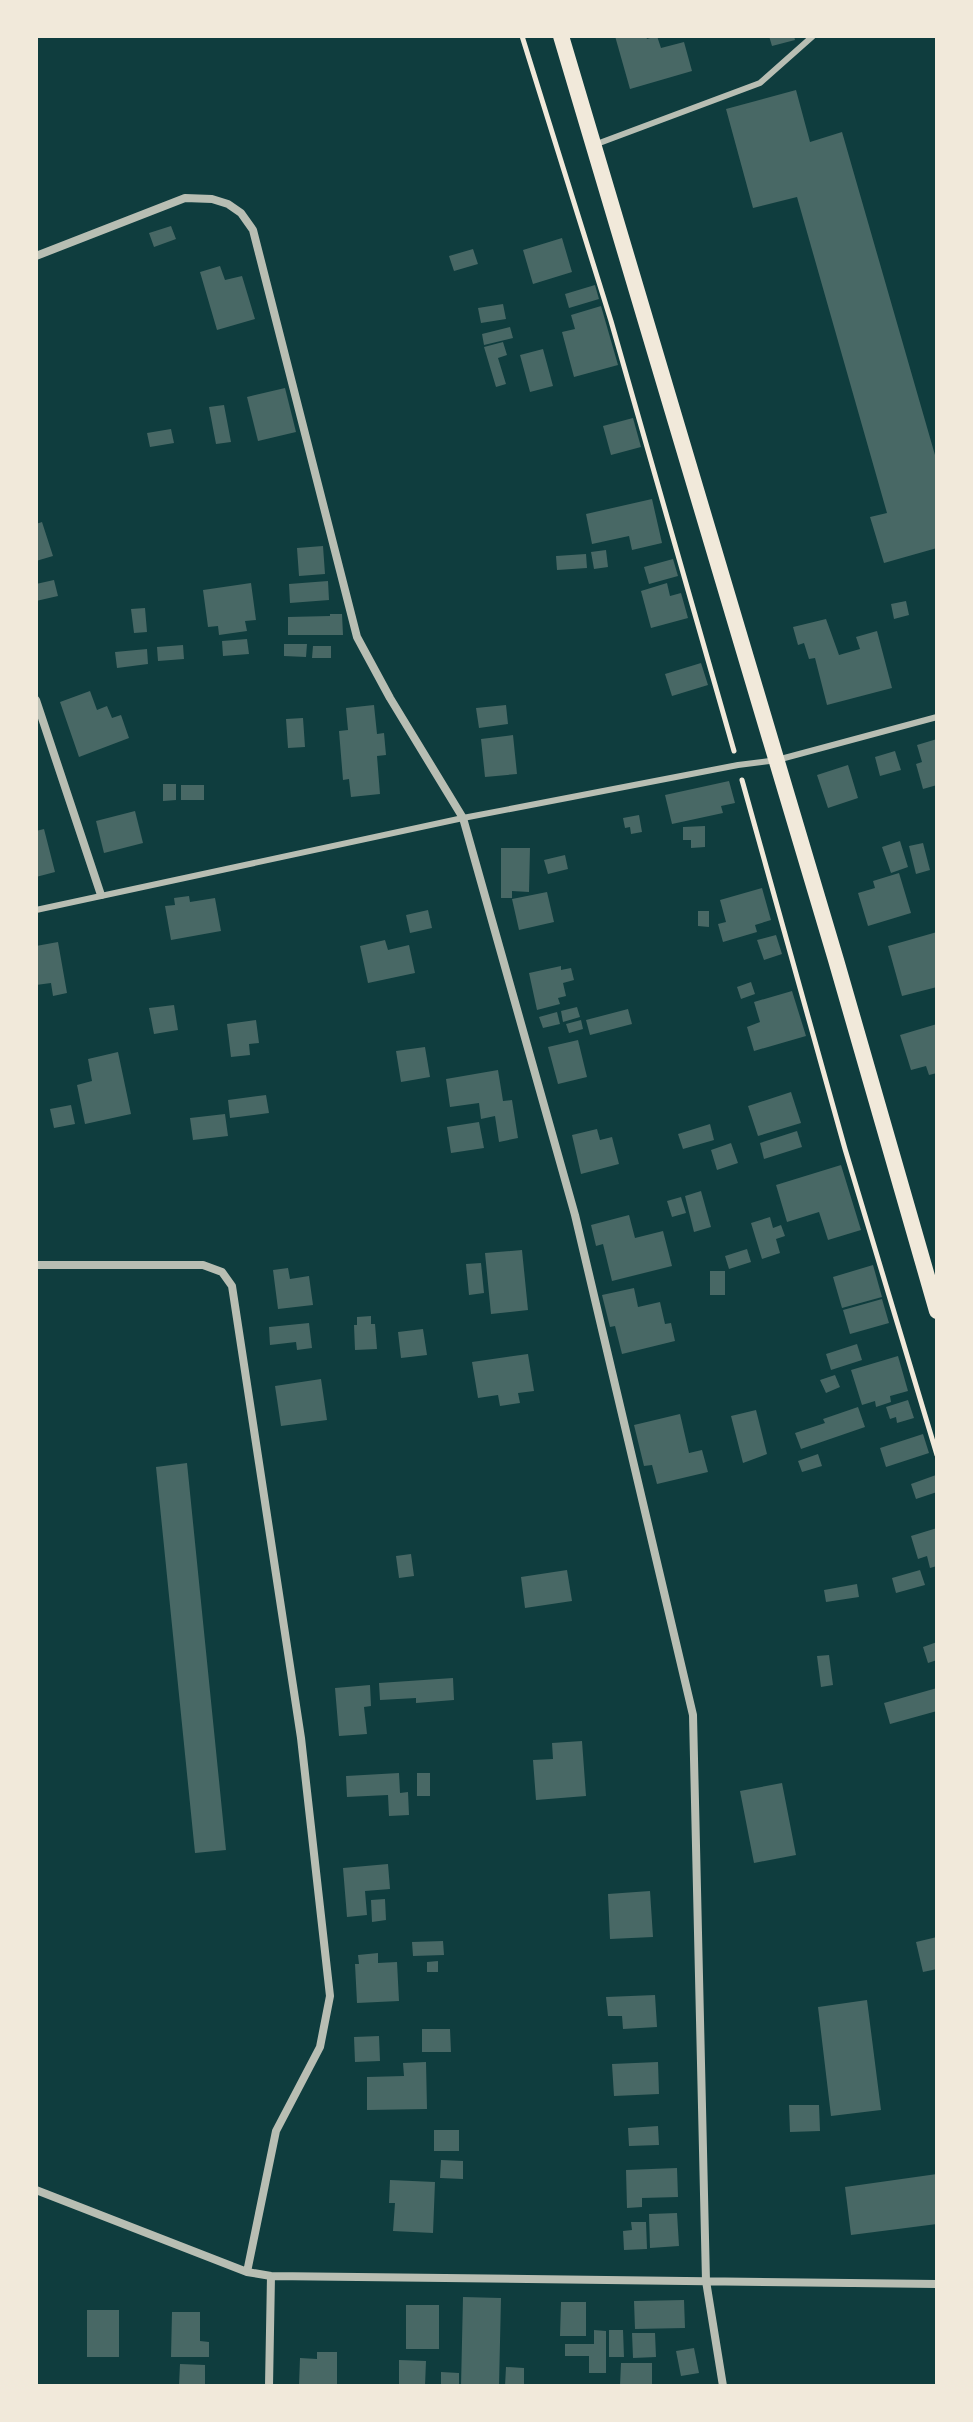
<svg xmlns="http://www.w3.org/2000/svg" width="973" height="2422" font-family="'Open Sans',sans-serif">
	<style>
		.building { fill: #486865 }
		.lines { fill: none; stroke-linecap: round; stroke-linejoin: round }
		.path { stroke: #f1e9da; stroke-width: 5 }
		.service { stroke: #b8beb3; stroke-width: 6 }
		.minor { stroke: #b8beb3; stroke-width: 8 }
		.secondary { stroke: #f1e9da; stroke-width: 16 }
	</style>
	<rect width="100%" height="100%" fill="#0f3d3e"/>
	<path class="building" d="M615,36h31l1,3 10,-3 4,12 23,-6 8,29 -62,18z
		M769,36h25l1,4 -23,6z
		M796,90l14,52 32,-10 95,330v86l-53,15 -14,-46 17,-4 -90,-316 -44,11 -27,-99z
		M171,226l5,13 -22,8 -5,-14z
		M562,238l10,34 -39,12 -10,-34z
		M473,249l5,15 -24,7 -5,-15z
		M220,266l5,14 17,-4 13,43 -38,11 -17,-58z
		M595,285l4,14 -30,9 -4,-14z
		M503,304l3,15 -25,4 -3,-15z
		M601,306l17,59 -44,12 -12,-45 13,-3 -4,-14z
		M510,327l3,11 -29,7 -2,-11z
		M503,342l4,13 -9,3 8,26 -10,3 -12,-40z
		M543,349l10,37 -23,6 -10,-37z
		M285,388l11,44 -38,9 -11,-44z
		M224,405l7,37 -15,2 -7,-37z
		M633,418l8,29 -30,8 -8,-29z
		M171,429l3,14 -24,4 -3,-14z
		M652,499l10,44 -30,7 -3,-14 -37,8 -6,-30z
		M42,522l11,34 -17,5v-37z
		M323,546l2,28 -26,2 -2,-28z
		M606,550l2,17 -14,2 -3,-17z
		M586,554l1,14 -30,2 -1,-14z
		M673,559l5,17 -29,8 -5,-17z
		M54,580l4,16 -22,5v-17z
		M328,581l1,19 -39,3 -1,-19z
		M251,583l5,37 -11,1 2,10 -28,4 -1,-9 -10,1 -5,-37z
		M667,583l3,13 11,-3 7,25 -37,10 -10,-37z
		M906,601l3,14 -15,4 -3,-15z
		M145,608l2,24 -13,1 -3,-24z
		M330,614h12l1,21h-55v-18l42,-1z
		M826,619l13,36 21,-6 -4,-12 21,-6 15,57 -65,17 -12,-47 -6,1 -5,-16 -6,2 -5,-18z
		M247,639l2,15 -26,2 -1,-15z
		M284,644h23l-1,13 -22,-1z
		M183,645l1,14 -26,2 -1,-14z
		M313,646h18v12h-19z
		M147,649l1,15 -31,4 -2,-16z
		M701,663l7,22 -36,11 -7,-22z
		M90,691l7,19 10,-4 5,12 9,-3 8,23 -50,19 -19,-55z
		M374,705l3,29 7,-1 2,22 -9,1 3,38 -29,3 -2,-18 -6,1 -4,-49 9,-1 -2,-22z
		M506,705l2,19 -29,4 -3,-20z
		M303,718l2,29 -17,1 -2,-29z
		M513,735l4,39 -32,3 -4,-38z
		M937,739v46l-14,4 -7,-25 6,-2 -5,-17z
		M895,751l6,19 -21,6 -5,-19z
		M848,765l10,33 -30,10 -11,-33z
		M729,781l6,22 -14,3 2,7 -51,11 -7,-29z
		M163,784h13v16l-13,1z
		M181,785h23v15h-23z
		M135,811l8,32 -39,10 -8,-32z
		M639,815l3,17 -11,2 -1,-7 -5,1 -2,-10z
		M705,826v21l-14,1v-8h-8v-13z
		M44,829l11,43 -19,5v-46z
		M900,841l8,26 -17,6 -9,-26z
		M923,843l7,27 -14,4 -7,-28z
		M501,848h29l-1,44 -17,-1v7h-11z
		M565,855l3,14 -20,5 -4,-14z
		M899,873l12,40 -43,13 -10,-33 17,-5 -2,-7z
		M762,888l9,32 -16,5 2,7 -34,10 -5,-18 8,-2 -6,-22z
		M547,892l7,30 -35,8 -7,-31z
		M189,896l1,6 25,-4 6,33 -50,9 -6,-34 10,-1 -1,-7z
		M428,910l4,18 -22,5 -4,-18z
		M698,911h11v16l-11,-1z
		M937,932v55l-35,9 -14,-50z
		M776,935l6,19 -18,6 -7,-20z
		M385,940l3,10 21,-5 6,28 -47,10 -8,-37z
		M58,942l9,51 -14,3 -2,-13 -15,2v-39z
		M561,966v4l10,-2 3,12 -11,3 3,13 -8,2 2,6 -23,6 -8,-37z
		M751,982l4,12 -14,5 -4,-12z
		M792,991l14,45 -52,15 -7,-24 13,-5 -6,-20z
		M174,1005l4,25 -24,4 -5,-26z
		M577,1007l3,10 -17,5 -2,-11z
		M628,1009l4,15 -42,11 -4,-15z
		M557,1012l3,12 -17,4 -4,-11z
		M256,1020l3,23 -10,1 1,11 -19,2 -4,-33z
		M581,1020l2,9 -14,4 -3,-9z
		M937,1024v49l-8,2 -3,-9 -15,4 -11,-35z
		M578,1040l9,37 -29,7 -10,-37z
		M425,1047l5,30 -29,5 -5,-31z
		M118,1052l13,62 -46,10 -8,-39 15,-4 -4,-22z
		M498,1070l5,31 9,-1 6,38 -19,4 -4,-26 -14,3 -2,-16 -29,4 -4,-28z
		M791,1092l10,31 -43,13 -10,-30z
		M266,1095l3,18 -39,5 -2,-18z
		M71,1105l4,19 -21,4 -4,-19z
		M225,1114l3,22 -35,4 -3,-22z
		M479,1122l5,26 -33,5 -4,-26z
		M710,1124l4,16 -31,9 -5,-15z
		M597,1129l3,11 12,-3 7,27 -38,10 -9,-39z
		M797,1131l5,16 -38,12 -4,-16z
		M731,1143l7,20 -21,7 -6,-20z
		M841,1165l20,65 -33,10 -9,-28 -32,10 -11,-37z
		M701,1191l10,36 -17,5 -9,-36z
		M681,1197l5,16 -14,4 -5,-16z
		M629,1215l6,23 28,-7 9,35 -60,15 -9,-37 -7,2 -5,-21z
		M770,1217l3,11 8,-3 4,11 -9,3 4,14 -18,6 -11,-36z
		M747,1249l4,13 -22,7 -4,-13z
		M522,1250l6,60 -37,4 -6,-61z
		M481,1263l3,30 -15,2 -3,-31z
		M873,1265l9,32 -40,11 -9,-31z
		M288,1268l2,11 19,-3 4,29 -35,4 -5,-39z
		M710,1271h15v24h-15z
		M634,1288l4,19 22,-5 5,22 6,-1 4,18 -53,13 -7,-28 -5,1 -8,-32z
		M882,1299l7,24 -39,11 -7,-24z
		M371,1316v8h4l2,25 -22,1 -1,-25h3v-8z
		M309,1323l3,25 -15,2 -1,-8 -26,3 -1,-18z
		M423,1329l4,26 -26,3 -3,-26z
		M857,1344l5,16 -31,10 -5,-16z
		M528,1354l6,37 -16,2 2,10 -20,3 -2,-11 -20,3 -6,-36z
		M898,1356l10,35 -18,5 1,6 -15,5 -1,-6 -13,4 -11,-35z
		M835,1375l5,12 -14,6 -6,-13z
		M321,1379l6,41 -46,6 -6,-40z
		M908,1400l6,18 -17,5 -1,-6 -6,2 -4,-12z
		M858,1407l7,20 -64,22 -6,-16 30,-10 -2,-4z
		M756,1410l11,44 -24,9 -12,-47z
		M680,1414l9,39 13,-3 6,22 -51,12 -5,-19 -8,1 -10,-41z
		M923,1434l6,19 -43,14 -6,-19z
		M818,1454l4,12 -20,6 -4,-11z
		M187,1463l39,387 -31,3 -39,-386z
		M936,1475l1,17 -21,7 -5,-15z
		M937,1528v38l-7,2 -3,-12 -9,3 -7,-23z
		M411,1554l3,22 -15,2 -3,-22z
		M567,1570l5,31 -47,7 -4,-31z
		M920,1570l5,15 -29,8 -4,-15z
		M857,1584l2,13 -33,5 -2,-12z
		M937,1642v18l-9,3 -5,-16z
		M829,1655l4,30 -12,2 -4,-31z
		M453,1678l1,22 -38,3v-5l-36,2 -1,-17z
		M370,1685l1,21 -7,1 3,27 -28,2 -4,-48z
		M937,1688v23l-47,13 -6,-21z
		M582,1741l4,55 -50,4 -3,-40 20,-1 -1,-16z
		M399,1773l1,20 8,-1 1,23 -20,1 -1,-21 -41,2 -1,-21z
		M417,1773h13v23h-13z
		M782,1783l14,72 -42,8 -14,-72z
		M388,1864l2,25 -25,2 2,24 -20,2 -4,-49z
		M650,1891l3,46 -43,2 -2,-45z
		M385,1899l1,21 -14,2 -1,-22z
		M937,1937v32l-14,3 -7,-30z
		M443,1941l1,14 -31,1 -1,-14z
		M378,1953v10l19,-1 2,39 -42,2 -2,-39h4l-1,-9z
		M438,1961v11h-11v-10z
		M655,1995l2,32 -34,2 -1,-13h-14l-2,-19z
		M867,2000l14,110 -50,6 -13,-109z
		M422,2029h28l1,23h-29z
		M379,2036l1,25 -25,1 -1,-25z
		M426,2062l1,47 -60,1v-33l37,-1 -1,-13z
		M658,2062l1,32 -45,2 -2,-32z
		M789,2105h30l1,26 -30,1z
		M658,2126l1,19 -30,1 -1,-18z
		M434,2130h25v21h-25z
		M441,2160l22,1v18l-23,-1z
		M677,2168l1,29 -36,1v9l-15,1 -1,-38z
		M937,2174v50l-86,11 -6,-48z
		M390,2180l45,2 -2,51 -40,-2 2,-28h-6z
		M677,2213l2,33 -29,2 -1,-34z
		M631,2222h15l1,27 -23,1 -1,-19 9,-1z
		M463,2297l38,1 -2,88h-38z
		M684,2300l1,28 -50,1 -1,-28z
		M561,2302h25v34h-26z
		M406,2305h33v44h-33z
		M87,2310h32v47h-32z
		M172,2312h28v29l9,1v15h-38z
		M594,2330l12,1v42h-17v-17h-24v-12h29z
		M609,2330h14l1,27h-15z
		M632,2333h23l1,24 -23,1z
		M694,2348l5,25 -18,3 -5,-25z
		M317,2352h20v34h-38l1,-28 17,1z
		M399,2360l27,1 -1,25h-26z
		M621,2363h31v23h-32z
		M180,2364l25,1v21h-26z
		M506,2367l18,1v18h-19z
		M441,2372l18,1v13h-18z"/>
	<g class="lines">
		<path class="path" d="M522,36l89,285 123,430
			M742,780l103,369 92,306"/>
		<path class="service" d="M594,145l166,-62 53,-47
			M36,910l427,-92 275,-53 39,-5 160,-43"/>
		<path class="minor" d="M36,256l149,-58 27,1 16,5 13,9 12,17 104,407 33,61 73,120 112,397 118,500 13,566 17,105
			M36,700l65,195
			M36,1265h167l19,7 10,14 69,452 29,258 -10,51 -44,84 -29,141
			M36,2190l211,82 24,4 666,8
			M269,2386l2,-110"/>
		<path class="secondary" d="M561,36l275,924 101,351"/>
	</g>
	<rect width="973" height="2422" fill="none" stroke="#f1e9da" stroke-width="76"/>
</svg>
